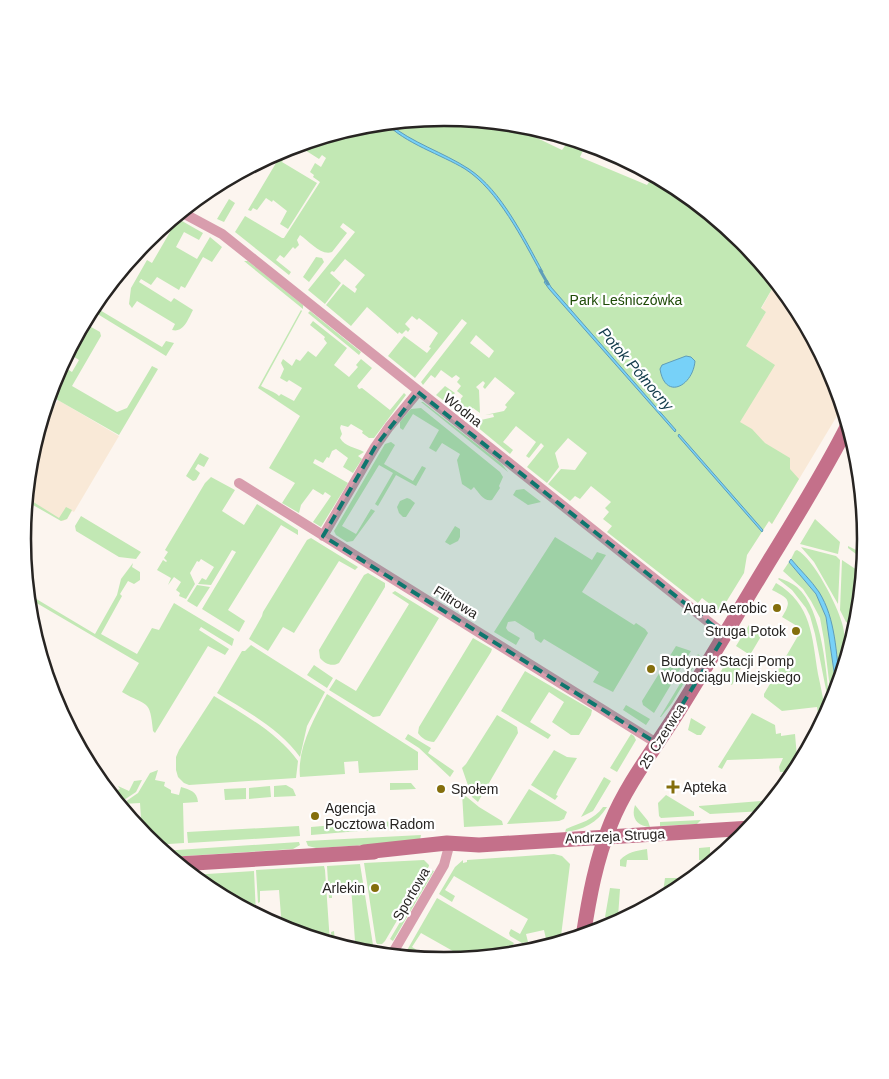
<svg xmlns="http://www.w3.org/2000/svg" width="889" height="1079" font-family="Arial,sans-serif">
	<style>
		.education { fill: #f9e9d7 }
		.medical { fill: #f3e7fb }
		.green { fill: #c2e8b4; fill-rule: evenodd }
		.water { fill: #77d1f8; stroke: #5f9db8 }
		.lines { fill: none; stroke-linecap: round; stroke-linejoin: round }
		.stream { stroke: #5f9db8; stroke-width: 3 }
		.street { stroke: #d89dad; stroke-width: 10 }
		.secondary { stroke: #c4708a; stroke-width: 15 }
		.marked { fill: #0f766e; fill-opacity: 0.2; stroke: #0f766e; stroke-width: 4; stroke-dasharray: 10 6; stroke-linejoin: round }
		.poi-dot { fill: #846e0c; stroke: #fff; stroke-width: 2 }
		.labels { text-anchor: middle; stroke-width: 4.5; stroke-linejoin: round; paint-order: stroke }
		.park-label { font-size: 14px; fill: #1e4b07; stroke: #fff }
		.street-label { font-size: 14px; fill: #272422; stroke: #fff }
		.poi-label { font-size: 14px; fill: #272422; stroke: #fff; text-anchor: start }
		.water-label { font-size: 15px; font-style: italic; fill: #123b4b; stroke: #fff }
		.rim { fill: none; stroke: #272422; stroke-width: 2.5 }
	</style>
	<rect width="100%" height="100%" fill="#fcf5ef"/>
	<path class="education" d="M776,282l20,23 38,73 9,28 -71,118 -87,-95 61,-83 20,-34 -5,-3z
		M58,400l61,36 -45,76 -2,-1 -5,8 -4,2 -37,-20 5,-44 8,-26z"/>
	<path class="medical" d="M50,392l9,5 -20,34z"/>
	<path class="green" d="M445,118l63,6 54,26 8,-11 16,5 -6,13 67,28 7,-10 25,14 64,52 33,41 -15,26 5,4 -20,34 29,19 -35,57 12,7 13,14 25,15v11l9,10 -27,45 -3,-3 -22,34 -3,18 -24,39 -18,-14 -4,5 -91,-71 5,-6 -9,-7 6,-7 -4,-4 6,-6 -20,-16 -11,13 -5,-3 -5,5 -22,-17 13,-15 14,1 12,-17 -19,-15 -13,15 4,14 -12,16 -20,-16 17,-21 -3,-3 -12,15 -3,-2 10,-14 -20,-16 -13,16 10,8 -3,4 -34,-28 5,-6 13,-3 -1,-3 -8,1 19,-4 3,-4 -2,-2 10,-12 -20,-16 -10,12 -2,-2 2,-4 -2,-2 -7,6 3,3 1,23 -7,-5 -3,3 7,6 -5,6 -19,-14 10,-13 -6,-5 4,-5 -4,-4 3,-4 -4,-3 -4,3 -11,-8 -6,8 -4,-3 -8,10 -2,-3 46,-59 -5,-4 -47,59 -27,-22 16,-20 23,17 4,-5 -2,-1 9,-14 -19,-15 -2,2 -5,-4 -7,8 5,5 -2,3 -2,-2 -4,4 -3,-2 -1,2 -31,-27 -16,19 -25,-21 17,-21 12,9 2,-4 -2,-2 10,-12 -20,-16 -11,13 -2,-1 -2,2 11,10 -16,21 -17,-14 47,-58 -12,-9 -3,4 7,6 -15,19c-11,4 -23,-11 -32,-17l-3,5 2,5 -4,4 -2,-2 -9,11 -4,-3 -4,5 15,12 -2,3 -54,-43 10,-16 37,22h2l36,-56 -7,-5 1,-2 -4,-3 5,-9 6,4 5,-9 -4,-3 -3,4 -22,-14 65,-19zM476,335l18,16 -5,7 -19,-15z
		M520,125l46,12 -5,7z
		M279,158l4,2 -1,2 35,21 -29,46 -8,-5 7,-13 -14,-11 -1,2 -6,-4 -9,12 -4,-2 -2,3 -3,-1z
		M229,199l6,4 -11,19 -7,-3z
		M175,217l28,16 -4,7 -15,-8 -8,15 21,12 13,-22 12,10 -10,15 -9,-5 -18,31 -4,-2 -2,4 -22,-13 -6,8 -10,-6 -2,3 32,20 3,-4 19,12c-5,9 -9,23 -21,20l3,-6 -38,-23 -5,7 -3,-4 2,-16 16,-28 5,3 18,-31 -7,-4z
		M316,257l6,1 2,4 -15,20 -6,-5z
		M244,261h4l55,44v4z
		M93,306l69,41 4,-6 8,2 -8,13 -75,-46z
		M301,310l1,1 -41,75c6,4 13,5 18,10l2,-2 13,7 8,-13 -13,-8 -2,2 -7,-4 4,-9 -3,-6 2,-4 9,7 4,-7 4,2 8,-10 8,6 11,-14 -3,-4 1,-2 -15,-12 3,-4 34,27 -13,17 15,12 9,-10 -2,-2 5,-6 11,9 -15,18 2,3 3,-1 28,22 14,-17 2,2 -32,43h-5l-7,-5 1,-2 -12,-7 -3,3 -7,-2 -1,3 2,6 -2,4c5,9 15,9 24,14l-6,4 4,3 -9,14 -10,-6 5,-9 -12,-9 -4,2 -3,7 -2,-1 -4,6 -8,-4 -2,4 35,20 -27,44 -8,-5 18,-26 -6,-4 -2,3 -10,-6 -12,16 -2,8 -17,-10 13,-20 -26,-15 31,-52 -42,-28z
		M310,311l51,41 -2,3 -51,-42z
		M84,323l16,9 1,4 -29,50 45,26 10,-4 25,-42 6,3 -39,66 -70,-40 6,-17 6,-13 11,7 7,-12 -11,-7z
		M445,386l10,7 -8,10 -11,-8z
		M421,402h2l79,62 6,8z
		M421,408l79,64 3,5 -4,9 1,2 -8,12c-8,2 -13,-7 -18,-13l-3,3 -9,-6 -5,-24 3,-6 -18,-11 -6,9 -7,-4 10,-18 -26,-16 -10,16 -3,-2v-6l11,-13z
		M391,442l4,3 -11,19 29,17 9,-15 4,2 -10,18 -20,-11 -18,31 -3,-2 18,-31 -14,-8 -37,61 14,8 15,-25 4,2 -22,30 -6,1 -11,-7 -2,-4 51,-87z
		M200,453l9,5 -5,9 -6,-3 -3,5 5,4 -4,7 -3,1 -7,-5z
		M211,477l24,13 -13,21 22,14 13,-21 41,26v5l-17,-10 -53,85 17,11 -6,11 -37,-23 34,-57 -4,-2 -21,35 -13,-1 4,-6 4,2 8,-13 -13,-8 -2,3 -2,-1 -7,12 5,11 -9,15 -7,-3 1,-3 -4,-3 5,-8 -7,-5 -6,8 3,-7 -14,-8 6,-10 3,2 1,-1 -3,-3 4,-6 -3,-2 40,-67z
		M524,489l17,13 -13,3 -15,-10 3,-5z
		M27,498l32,20 7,-11 6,3 -5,9 -6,2 -35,-20z
		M407,498l3,1 5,4 -9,14h-3l-4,-4 -2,-6 3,-6z
		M81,516l60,36 -5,7 -17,-2 -43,-26 -1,-5z
		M815,519l25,23 -2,12 -38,-10z
		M455,526l5,3v8l-2,4 -8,4 -5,-3z
		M866,533l-2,27 -16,-12v-2l8,4z
		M555,537l37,23 5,-8 9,3 -24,37 52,33 2,-2 9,6 3,4 -35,59 -20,-10 6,-10 -55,-33 -3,4 -6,-4 -1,-6 -19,-12 -7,1 -2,6 2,3 12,7 -4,7 -22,-13z
		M311,538l47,29 -3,3 -16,-9 -45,72 -11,-6 -15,24 -19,-12 13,-23 1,-4 44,-72z
		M801,547l35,9 4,4 -2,44 -24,-42z
		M797,550c17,9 40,55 45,73 3,10 4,24 5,35 0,8 -5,18 -7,26l-8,-57 -4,-13 -10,-23 -27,-32 4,-8z
		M842,560l21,14 -5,47 -3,6 -9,-5 -6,-12z
		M789,562l27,32 10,23 11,75 -5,13 -8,-65 -4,-22 -9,-17 -8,-12 -20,-18z
		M133,563l-1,4 8,5v8l-6,4 -6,-3 -8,13 2,2 -21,38 36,20 15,-26 7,2 15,-27 60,36 -2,7 -31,-19 -2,3 30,19 -4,6 -17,-9 -53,87 -2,-2c-3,-33 -6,-24 -31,-39l17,-29 -111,-65v-4l67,40 22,-39 4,-16z
		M368,573l17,10v4l-46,76c-7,4 -14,1 -19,-5l-1,-8 45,-75z
		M779,578c6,2 13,5 18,9 26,22 30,90 33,123l-15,-76 -5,-18 -4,-8 -14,-18 -14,-11z
		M776,583c36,21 36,54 42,91 3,14 6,28 8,42l-6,13 -3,-22 -35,4 -18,-14v-3l38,-65 -20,-12c11,-17 6,-19 -10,-27z
		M197,585l13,2 -13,20 -10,-6z
		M395,591l44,27 -59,98 -7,1 -44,-27 7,-11 20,12 53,-87 -17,-11z
		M749,625l14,8 -13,22 -14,-9z
		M473,638l19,11 -1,3 -54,86 -3,4c-6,0 -13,-4 -16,-9l1,-6z
		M251,645l74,47 -18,34 -7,31c-20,-28 -55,-47 -83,-64l25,-42h3z
		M676,646l15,5 -37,62 -11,-8 -1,-4z
		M698,654l2,2 -28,47 -11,14h-1z
		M729,658l13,8 -10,19 -14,-9z
		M314,665l19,13 -6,10 -20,-13z
		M525,671l67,39 -1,5 -12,20h-8l-19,-13 12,-20 -15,-10 -19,30 21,13 -3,4 -47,-28z
		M327,694l91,58v18l-59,3 -1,-12 -14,1 1,12 -45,3c-3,-29 14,-58 27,-83z
		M214,696c29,18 64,37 84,65l-2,17 -107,7 -5,-2 -6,-6 -2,-7v-13l3,-7z
		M626,705l24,14 -4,6 -23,-15z
		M752,713l23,12 1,9 5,-1v3l14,-2 3,35 -10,14v-11h-8l-1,-5 4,-9 -56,2 -5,9 -4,-2z
		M497,715l20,12 1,6 -40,69 -6,-5 -10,-29 4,-4z
		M691,718l15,9 -5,8h-4l-9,-5z
		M408,734l23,14 -3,5 26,18 -4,6 -31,-29 -14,-9z
		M631,734l3,2 2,4 -19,32 -7,-4z
		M554,750l13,7 10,1 -19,32 -2,5 2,1 -3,4 -24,-15z
		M158,770l-3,10 10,2 -1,4 7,4v3l8,2 2,-8c9,3 16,4 17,15l-15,1 1,40 -30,2 -12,-12 -2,-30 -18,1 16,-11 12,-20z
		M604,777l7,4 -18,30 -12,6z
		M142,780l-6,12 -18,12 -9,-11 11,-4 -2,-3 11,5 5,-10z
		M390,783h21l5,6 -26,1z
		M286,785l7,4 3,7 -22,1v-11z
		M270,786l1,11 -22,2v-11z
		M246,788v11l-21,1 -1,-11z
		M529,789l38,23 -3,7 -5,2 -52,3z
		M462,793l17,14 23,14 1,4 -39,2z
		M666,795l28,17v4l-33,2 -2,-2 -1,-13z
		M774,800l-9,11 -55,3 -11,-7v-1z
		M635,805l13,16 2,6c-14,-1 -19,-10 -15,-22z
		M603,807h4c-10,16 -24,23 -42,25l1,-3c14,-6 28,-9 37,-22z
		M414,820l1,8 -52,3 -1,-8z
		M701,820l-4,4 -37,2v-4z
		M358,823l1,8 -48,4v-8z
		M299,826l1,10 -112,7 -1,-11z
		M421,835l-1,5 -4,2 -100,6 -8,-2 -2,-5z
		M299,842l1,3 -7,4 -123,8 -8,-6z
		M710,847v13h6l-10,8v-8h-7v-12z
		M647,849l1,11h-21l-1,7 -6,-1v-6c8,-8 15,-9 27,-11z
		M554,854l8,2 8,8 -9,72 -15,3 -2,-9 -18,4 2,8 -6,1 -12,-7 -1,-3 2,-4 9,5 8,-15 -74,-43 -9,14 10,6 -3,6 -13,-8 16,-27 8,-7v3l4,-1v-2z
		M424,860l5,5v1l-44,75 -3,3h-5l-1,-2 -12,-79z
		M360,864l13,81 -32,2 -9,-3 -1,-12 3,-1 1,12 20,-2 -4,-55 -19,1v11h-3l-2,-32z
		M324,866l1,4 5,73 -48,-14 -3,-39 -19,1v11l-2,1 -2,-33z
		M431,870l3,1 -41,70 -3,-2z
		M254,871l2,44 -46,-25 -19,-15z
		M665,878h15v4l8,1 -9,8 -17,8z
		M610,888l10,1 -2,28h-13z
		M437,898l77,45 -2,3 2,2 -3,7 -44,4 -46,-26 -9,14 8,5 -3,6 -11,-6z"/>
	<path class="water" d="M386,123h2c24,20 55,29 81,46 33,22 55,69 74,103l-2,1c-18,-33 -43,-83 -76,-104 -23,-14 -61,-26 -79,-46z
		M547,280l4,7 125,143 -1,2 -126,-143 -5,-7z
		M686,356l5,1 4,4c-2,25 -30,40 -35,8l2,-4z
		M679,434l84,96 -1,2 -84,-96z
		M791,559c9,11 20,21 28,33 17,27 17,62 21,92l-3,8 -11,-75 -10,-23 -27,-32z"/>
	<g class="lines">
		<path class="stream" d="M540,270l8,14"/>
		<path class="street" d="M181,212l41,22 503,401
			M239,483l419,261
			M323,536l52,-89 14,-20 29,-35
			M391,956l53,-91 4,-15 -1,-7"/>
		<path class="secondary" d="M364,852l83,-9 32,2 272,-17
			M178,864l196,-12
			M583,937c6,-39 13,-78 28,-114 16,-40 45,-76 68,-113 31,-50 61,-101 92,-152 27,-44 54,-87 77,-133"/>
	</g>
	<path class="marked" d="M418,392l307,243 -67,109 -335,-208 52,-89z"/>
	<g class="poi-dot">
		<circle cx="777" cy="608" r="5"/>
		<circle cx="796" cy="631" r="5"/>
		<circle cx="651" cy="669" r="5"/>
		<path d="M670.5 779.5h5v5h5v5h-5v5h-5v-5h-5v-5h5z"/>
		<circle cx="441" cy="789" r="5"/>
		<circle cx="315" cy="816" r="5"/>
		<circle cx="375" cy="888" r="5"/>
	</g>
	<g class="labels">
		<g class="park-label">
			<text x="626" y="305">Park Leśniczówka</text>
		</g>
		<g class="street-label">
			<text transform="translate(463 410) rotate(38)" y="5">Wodna</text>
			<text transform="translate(456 602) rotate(32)" y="5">Filtrowa</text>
			<text transform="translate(662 736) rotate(-58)" y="5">25 Czerwca</text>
			<text transform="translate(615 836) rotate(-3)" y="5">Andrzeja Struga</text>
			<text transform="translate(411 894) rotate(-60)" y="5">Sportowa</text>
		</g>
		<g class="poi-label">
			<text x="767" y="613" text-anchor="end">Aqua Aerobic</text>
			<text x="786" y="636" text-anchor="end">Struga Potok</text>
			<text x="661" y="666">Budynek Stacji Pomp<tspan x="661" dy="16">Wodociągu Miejskiego</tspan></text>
			<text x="683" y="792">Apteka</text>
			<text x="451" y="794">Społem</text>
			<text x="325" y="813">Agencja<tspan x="325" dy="16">Pocztowa Radom</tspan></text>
			<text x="365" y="893" text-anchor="end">Arlekin</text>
		</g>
		<g class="water-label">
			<text transform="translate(636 369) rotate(49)" y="5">Potok Północny</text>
		</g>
	</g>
	<path d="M0 0H889V1079H0ZM31 539a413 413 0 1 1 826 0a413 413 0 1 1-826 0Z" fill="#fff" fill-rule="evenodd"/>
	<path class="rim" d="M31 539a413 413 0 1 1 826 0a413 413 0 1 1-826 0Z"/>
</svg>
